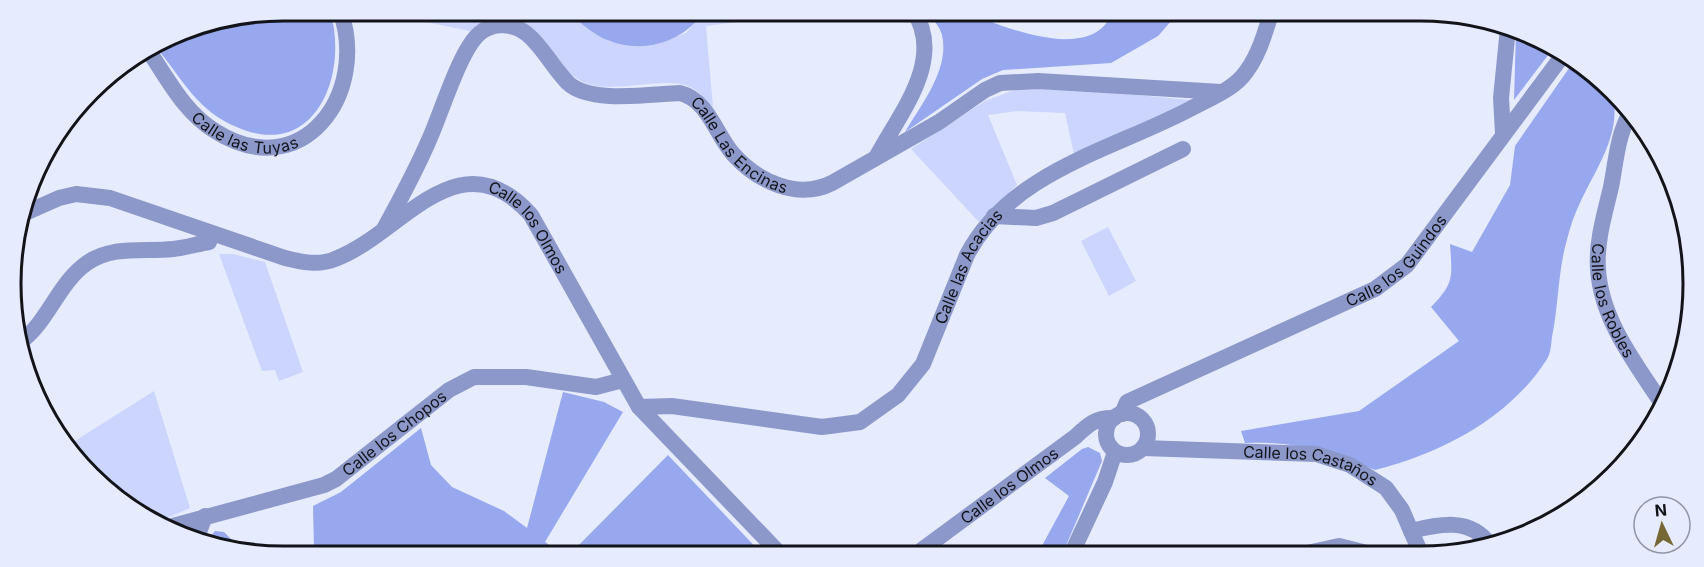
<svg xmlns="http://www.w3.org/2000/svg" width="1704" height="567" font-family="Inter,sans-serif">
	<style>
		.green { fill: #cbd5fd }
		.forest { fill: #97a8ee }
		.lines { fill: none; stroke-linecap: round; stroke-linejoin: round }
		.street { stroke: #8c98c9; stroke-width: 16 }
		.labels { text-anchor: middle; stroke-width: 4.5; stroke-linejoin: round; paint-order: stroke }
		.street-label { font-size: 16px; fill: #12141a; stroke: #e6ebfe }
		.rim { fill: none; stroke: #12141a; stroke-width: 3 }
	</style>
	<rect width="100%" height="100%" fill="#e6ebfe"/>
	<path class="green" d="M421,11h145l42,30 42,5 36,-13 19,-22h78l-1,5 -76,10 7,81c-7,-7 -15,-17 -25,-21 -25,-10 -77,9 -105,-4 -42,-21 -52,-82 -113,-51l-44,-9z
		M1023,87h29l138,13v4l-116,50 -9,-41 -48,-2 -29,4 29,70 -38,37 -68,-73 74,-48z
		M1108,227l28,54 -27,15 -28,-55z
		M219,254h14l32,8 38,110 -24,9 -4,-11 -13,1z
		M154,391l36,117 -32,14 -26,-12 -65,-64z"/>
	<path class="forest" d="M284,11h46c19,62 -14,149 -91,117 -43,-17 -56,-49 -84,-82l24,-15z
		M566,11h46l19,7 33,-7h41c-22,31 -61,44 -98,29 -15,-6 -28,-19 -41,-29z
		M927,11c11,-1 27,-3 37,0 34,14 120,51 145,8l-4,-8h75l-22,25 -47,27 -108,7 -21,9 -77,53c16,-27 45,-63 37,-97 -2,-8 -10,-17 -15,-24z
		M1516,32l36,18 -38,50z
		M1574,61c12,5 39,28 40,41 5,40 -24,75 -38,110 -5,11 -8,24 -11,35 -7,29 -7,61 -13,90 -1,7 -1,16 -5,22 -37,59 -107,95 -172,111 -43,-19 -83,-29 -130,-27l-4,-12 118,-20 100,-70 -28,-34c24,-24 21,-31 19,-63l22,8 38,-67 5,-39z
		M563,392l41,10 19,10 -78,130 20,14h-242l-1,-7h-8l-1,-43 28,-14 80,-64 10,37 21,22 52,24 23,17z
		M1088,447l12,6 2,8 -40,94h-25l32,-59 -24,-18 37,-29z
		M668,455l96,101h-196z
		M215,531l9,1 19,19 -30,-4 -8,-4z"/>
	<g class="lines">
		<g class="street">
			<path id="s1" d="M148,50c20,29 36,62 67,81 87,55 155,-37 125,-121"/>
			<path id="s2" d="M1629,115c-12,23 -13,47 -18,72 -6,26 -15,54 -13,82 3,51 38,95 65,136"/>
			<path d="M1503,133l-2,-35 7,-70"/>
			<path d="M877,156c23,-43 69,-97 36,-146"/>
			<path id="s3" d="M23,214l36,-16 17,-4 34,4 175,60c16,4 34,8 50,1 67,-25 123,-125 196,-44l108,192 143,149"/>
			<path d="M994,216l42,2 17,-5 130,-64"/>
			<path id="s4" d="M384,229c16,-29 32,-59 45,-89 12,-26 31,-91 51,-107 13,-11 33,-10 47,1 16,13 26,34 41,49 22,21 83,11 112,10 28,7 35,40 53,61 25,28 65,46 99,29l107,-61 46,-32 15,-7 38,-2 183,11"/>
			<path d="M19,343c29,-20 39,-60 68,-80 26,-18 57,-11 86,-14 12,-1 24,-5 36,-7l3,-8"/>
			<path id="s5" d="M639,407l33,-1 150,21 38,-5 38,-27 25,-31 44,-109c44,-84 146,-105 225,-147 17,-9 37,-17 50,-31 16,-18 23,-44 30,-67"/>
			<circle cx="1127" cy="434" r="21"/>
			<path id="s6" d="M1122,414l5,-12 248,-113 32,-24 156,-210"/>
			<path id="s7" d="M1143,448l173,6 34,11 36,23 16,22 19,44"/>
			<path id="s8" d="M169,527l155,-42 12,-6 113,-89 25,-13h52l70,10 27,-7"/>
			<path d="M1411,531c28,-7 60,-14 79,14"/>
			<path d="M196,540l9,-24"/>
			<path id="s9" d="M915,555l160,-118c13,-12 21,-20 39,-19"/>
			<path d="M1071,555l34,-73 10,-30"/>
			<path d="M1298,555l41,-9 32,8"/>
		</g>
	</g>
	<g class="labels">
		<g class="street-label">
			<text dy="6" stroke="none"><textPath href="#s1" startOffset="136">Calle las Tuyas</textPath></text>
			<text dy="6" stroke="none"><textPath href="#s4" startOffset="530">Calle Las Encinas</textPath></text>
			<text dy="6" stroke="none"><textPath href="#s3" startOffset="561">Calle los Olmos</textPath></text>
			<text dy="6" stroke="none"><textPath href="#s6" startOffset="320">Calle los Guindos</textPath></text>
			<text dy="6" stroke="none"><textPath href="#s5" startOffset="417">Calle las Acacias</textPath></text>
			<text dy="6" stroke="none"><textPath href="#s2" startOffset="192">Calle los Robles</textPath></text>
			<text dy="6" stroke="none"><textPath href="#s8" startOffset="248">Calle los Chopos</textPath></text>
			<text dy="6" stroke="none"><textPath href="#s7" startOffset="170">Calle los Castaños</textPath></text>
			<text dy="6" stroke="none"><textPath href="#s9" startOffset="117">Calle los Olmos</textPath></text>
		</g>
	</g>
	<path d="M0 0H1704V567H0ZM283 21H1421A262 262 0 0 1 1683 283V284A262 262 0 0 1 1421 546H283A262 262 0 0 1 21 284V283A262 262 0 0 1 283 21Z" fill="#e6ebfe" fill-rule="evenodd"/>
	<path class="rim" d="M283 21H1421A262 262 0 0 1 1683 283V284A262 262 0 0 1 1421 546H283A262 262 0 0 1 21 284V283A262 262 0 0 1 283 21Z"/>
	<g transform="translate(1662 525) rotate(355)"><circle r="28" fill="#e6ebfe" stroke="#9195a3" stroke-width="1.5"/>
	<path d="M0-4.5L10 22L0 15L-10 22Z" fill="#766734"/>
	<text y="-9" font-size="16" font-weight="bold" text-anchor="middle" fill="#12141a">N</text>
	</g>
</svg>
